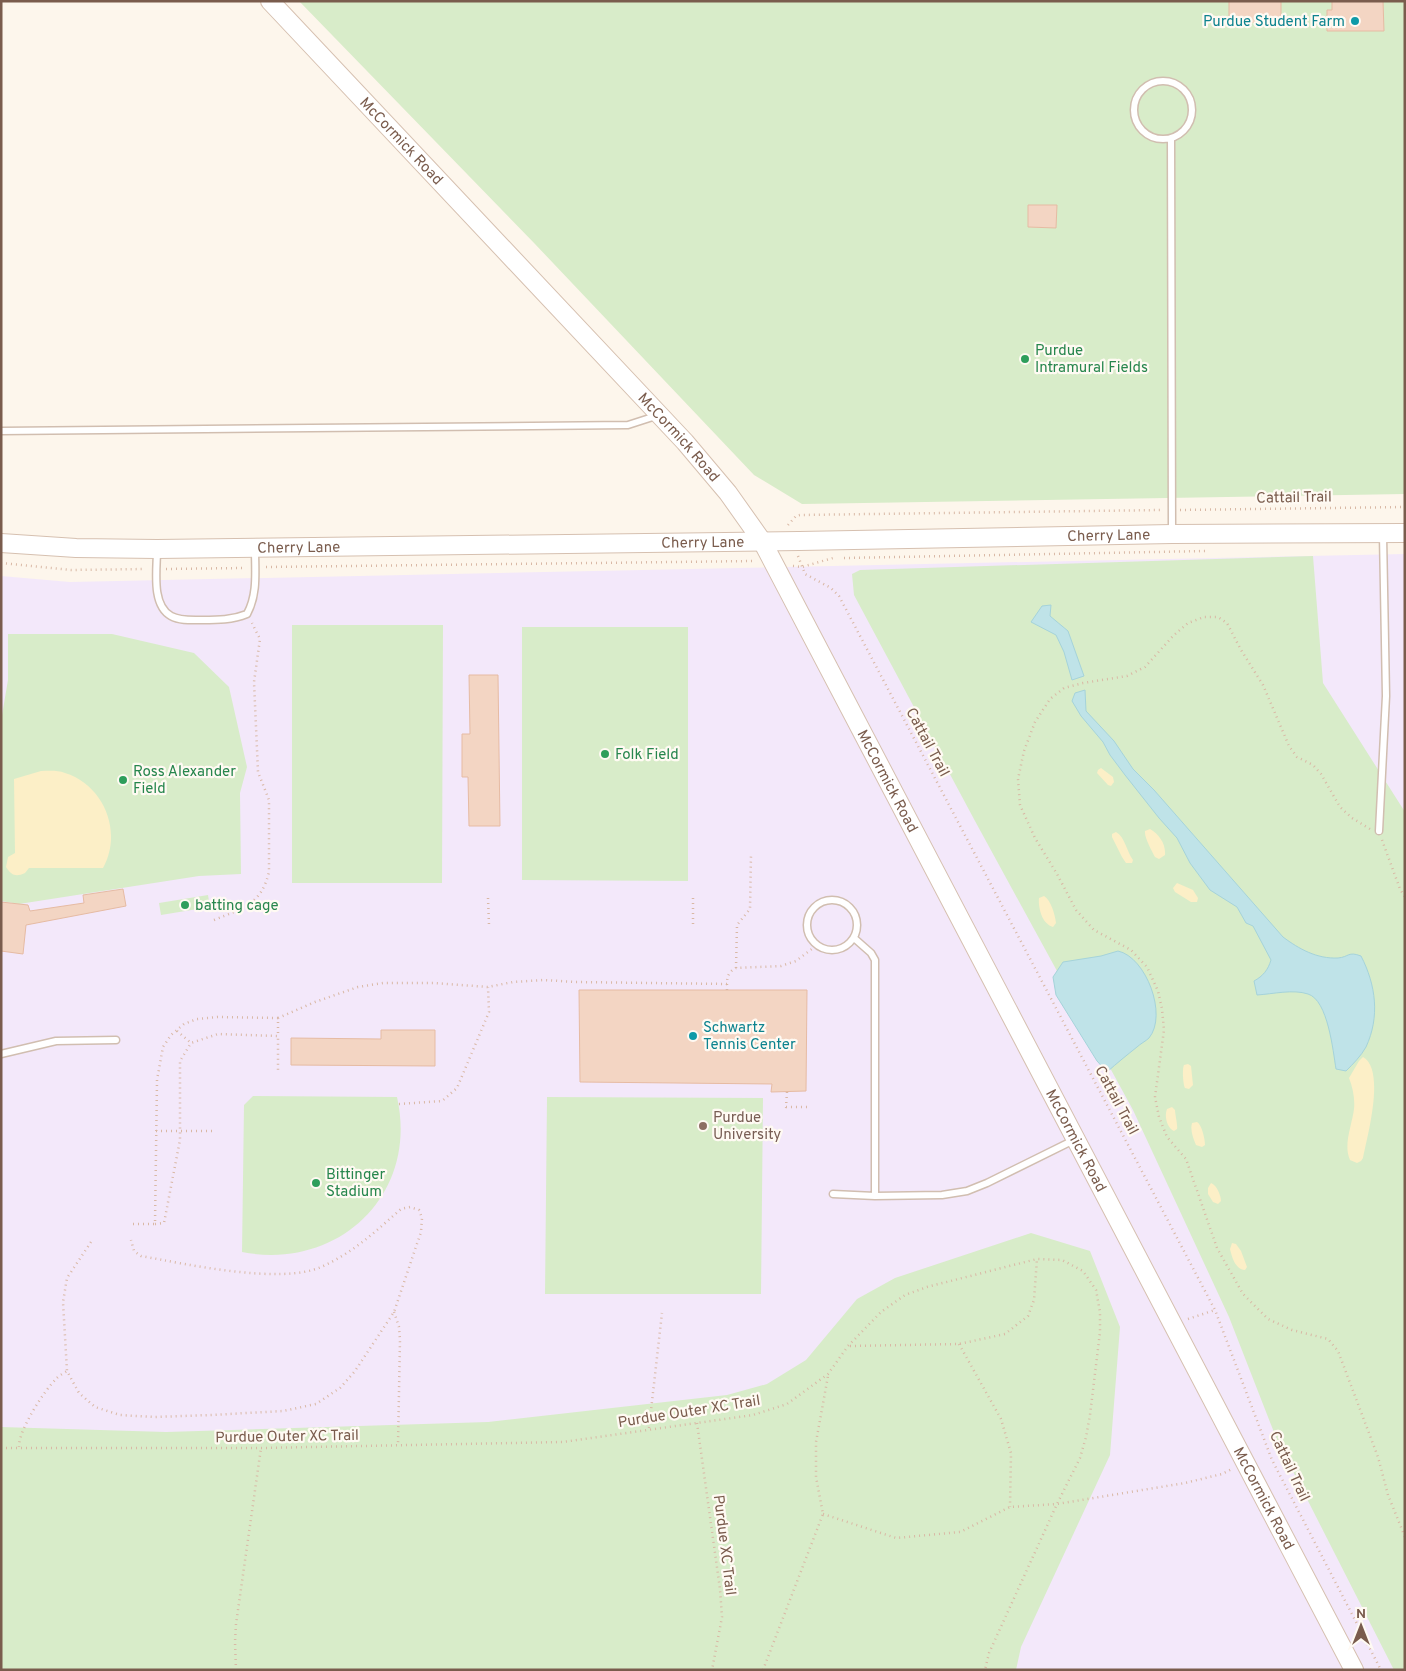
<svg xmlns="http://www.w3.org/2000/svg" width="1406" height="1671" font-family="Overpass,sans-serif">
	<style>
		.education { fill: #f3e8fa }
		.green { fill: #d8ecc9 }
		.sand { fill: #fcefc7 }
		.water { fill: #bfe3e8; stroke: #a5d3da }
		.building { fill: #f3d5c3; stroke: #e6bba3 }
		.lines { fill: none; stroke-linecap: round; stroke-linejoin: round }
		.lane-casing { stroke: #d1beb0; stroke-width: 9 }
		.secondary-casing { stroke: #d6c0b0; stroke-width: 20 }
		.path { stroke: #d9b8a5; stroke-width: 2.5; stroke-dasharray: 1 4; stroke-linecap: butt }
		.lane { stroke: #fff; stroke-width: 6 }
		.secondary { stroke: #fff; stroke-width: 18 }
		.culture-dot { fill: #0f9aa8; stroke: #fffaf3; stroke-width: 2 }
		.leisure-dot { fill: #2e9e5b; stroke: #fffaf3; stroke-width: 2 }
		.education-dot { fill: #8d6e63; stroke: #fffaf3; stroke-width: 2 }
		.labels { text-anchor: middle; stroke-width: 4.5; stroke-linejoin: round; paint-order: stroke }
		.culture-label { font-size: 15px; fill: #0d838f; stroke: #fffaf3; text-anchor: end }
		.street-label { font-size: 15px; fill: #7a5c4d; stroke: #fffaf3 }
		.leisure-label { font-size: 15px; fill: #27864d; stroke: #fffaf3; text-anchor: start }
		.education-label { font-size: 15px; fill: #785e54; stroke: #fffaf3; text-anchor: start }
	</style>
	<rect width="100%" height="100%" fill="#fdf6ec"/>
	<path class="education" d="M1405,554v1116h-1404v-1094l69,6z"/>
	<path class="green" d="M299,1h1106v493l-603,10 -48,-29 -219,-231z
		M1313,556l10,127 82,129v858h-11l-117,-230 -48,-123 -96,-207 -158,-289 -121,-226 -2,-21 8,-4z
		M292,625h151l-1,258h-150z
		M522,627h166v254l-166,-1z
		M8,634h104l82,19 35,34 18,80 -7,26 1,81 -42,2 -180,28 -18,-3v-180l7,-41z
		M208,895l2,12 -49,8 -2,-12z
		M253,1096l144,1c22,97 -58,174 -155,155l2,-147z
		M547,1097l216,1 -2,196h-216z
		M1031,1233l59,18 30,76 -10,128 -89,192 -5,23h-1015v-243l165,5 322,-10 239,-27 40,-11 39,-24 51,-61 38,-21z"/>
	<path class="sand" d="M1101,768l12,9 1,5 -3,4 -3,-1 -11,-12 1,-3z
		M41,771c8,0 16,-1 24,2 39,12 58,59 38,95h-74l-4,5c-9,4 -13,3 -19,-6l2,-10 7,-4 -1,-74z
		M1150,829c9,5 16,15 15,26l-6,4 -4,-2c-3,-6 -11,-20 -10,-26z
		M1116,832c9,5 11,20 17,28l-1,3h-6l-4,-6 -10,-20v-3z
		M1177,883l16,7 5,8 -1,4h-6l-16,-10 -2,-4z
		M1044,896c7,4 11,19 12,27l-3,4c-11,-3 -15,-19 -14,-29z
		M1363,1057c23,13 4,80 0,101l-2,3 -4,2 -7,-3c-7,-15 2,-35 4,-51 1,-10 -1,-21 -5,-31l10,-17z
		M1188,1064l3,2 2,19 -4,4 -4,-1c-2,-4 -3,-19 -1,-23z
		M1172,1107l3,3c0,4 3,16 2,19l-3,2c-7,-3 -10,-15 -7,-22z
		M1197,1122c5,3 8,17 8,23l-3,2 -6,-2c-3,-7 -6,-15 -4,-22z
		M1211,1183c6,2 10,13 10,18l-3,3 -5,-2 -5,-8v-6z
		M1232,1243l4,1 5,7 6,16 -2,3c-10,-1 -13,-13 -15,-21z"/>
	<path class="water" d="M1051,605l-1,11 18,15 16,45 -12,4 -8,-28 -8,-17 -25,-13 11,-16z
		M1085,690l1,21 28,30 19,28 21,21 129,147c16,12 34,22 55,21 11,-1 10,-7 23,-2 15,29 19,61 5,91 -5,9 -13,17 -20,24l-10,-2c-3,-18 -8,-69 -28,-75 -15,-5 -35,0 -51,1l-3,-14c9,-5 14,-11 17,-21l-18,-34 -7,-3 -9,-16 -27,-17 -20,-27 -13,-25 -18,-20 -34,-43 -15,-20 -7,-13 -22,-26 -9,-15 3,-8z
		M1118,951c28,6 50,64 31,87 -3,3 -9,6 -12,9 -10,8 -20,16 -30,25l-10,-11 -41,-66 -3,-18 10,-15 38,-6z"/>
	<path class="building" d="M1229,1h52v22l-52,-1z
		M1332,1h51l1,30h-57v-21h5z
		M1028,205h29l-1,23 -28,-1z
		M469,675h29l2,151h-31l-1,-49h-6v-43h8z
		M123,889l3,17 -100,19 -3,29 -22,-3v-49l27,3 2,6 54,-8 -1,-8z
		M579,990h228l-1,101 -35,1 1,-8 -192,-2z
		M381,1030h54v36l-144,-1v-27l90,1z"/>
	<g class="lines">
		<g class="lane-casing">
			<path id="lane" d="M1134 110a29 29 0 1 1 58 0a29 29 0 1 1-58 0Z
				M1171,138l1,394
				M1,431l627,-6 31,-10
				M157,550c0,19 -6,55 14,66 9,5 21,4 31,4 16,0 30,0 45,-6 11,-20 8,-43 8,-65
				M1379,831l7,-135 -3,-161
				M807 925a25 25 0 1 1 50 0a25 25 0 1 1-50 0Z
				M854,938l17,15 4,7v236
				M1,1054l55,-13 60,-1
				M833,1194l42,2 67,-1 25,-4 20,-8 87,-43"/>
		</g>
		<g class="secondary-casing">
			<g id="secondary">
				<path id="s1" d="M270,1l415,441 43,51 34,48 592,1129"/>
				<path id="s2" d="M1,543l75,5 81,1 642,-8 373,-7 233,-1"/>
			</g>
		</g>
		<path class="path" d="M1180,510l225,-3
			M788,525l8,-9 4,-1 362,-5
			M798,556l7,18 26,14 8,8 376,714 57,150 109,210
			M844,558l362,-7
			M1,563l70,7 74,-1
			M793,566l9,1 31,-9
			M266,567l489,-6
			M166,569l79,-1
			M1370,829l-18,-11 -12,-11 -19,-33 -8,-9 -16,-8 -8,-11 -26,-61 -22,-35 -14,-27 -9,-6h-14l-16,6 -15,13 -28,31 -18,9 -44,7 -19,5 -14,11 -15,23 -11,29 -6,28 2,26 15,33 22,36 19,36 18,20 37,20 16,17 11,24 4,18 2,21 -9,67 4,20 8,20 19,22 31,89 26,46 25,25 24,11 36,9 10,12 40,106 10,38 17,42
			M1382,840l18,49 5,8
			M488,898l1,27
			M693,898v27
			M214,920c29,-12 47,-15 55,-48v-72l-11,-28 -4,-90 6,-43 -8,-16
			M736,968l1,-43 13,-16 1,-55
			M727,990c0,-10 -1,-17 9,-22l45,-2 15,-5 21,-16
			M278,1018l37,-16 43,-15 25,-4h51l54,4 25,-5 31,-2 31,2 152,2
			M177,1031l14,12
			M787,1092l-1,15h24
			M399,1104l43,-3 15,-13 32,-76 -1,-25
			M156,1131h60
			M133,1224h22l2,-144 6,-33 8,-12 13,-11 13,-5 20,-2 61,1v18
			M155,1224l9,-1 16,-83v-79l11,-18 27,-9 60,2v35
			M91,1242l-24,36 -4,24 4,69 12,22 16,14 25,8 34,2 57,-2 72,-4 33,-7 24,-16 15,-17 39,-59 27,-80 1,-14 -3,-8 -9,-3 -9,2c-25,22 -48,44 -80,58 -41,18 -135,-3 -180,-11l-7,-5 -3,-11
			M394,1312l5,15 1,13 -2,105
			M1188,1319l27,-9
			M959,1344l42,75 10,34 -1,54
			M850,1346l109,-2 46,-10 23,-18 6,-16 3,-41
			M697,1423l23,166 2,28 -10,53
			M649,1428l13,-115
			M19,1447c-1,-16 26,-58 38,-69 3,-3 7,-5 10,-7
			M1,1448h260l302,-6 190,-27 34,-11 41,-30 20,-28 33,-34 24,-17 22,-8 110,-28 25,1 21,11 13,19 4,22v20l-10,83 -4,22 -6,21 -23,46 -68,149 -4,17
			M823,1514l73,24 64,-6 50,-25 47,-3 128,-21 37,-9 10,-5
			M236,1670l-1,-28 1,-18 25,-176
			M763,1670l60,-156 -7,-37v-35l12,-66"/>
		<use href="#lane" class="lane"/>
		<use href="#secondary" class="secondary"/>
	</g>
	<g class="culture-dot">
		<circle cx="1355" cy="21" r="5"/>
		<circle cx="693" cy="1036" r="5"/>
	</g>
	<g class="leisure-dot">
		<circle cx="1025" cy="359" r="5"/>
		<circle cx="605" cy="754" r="5"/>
		<circle cx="123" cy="780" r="5"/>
		<circle cx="185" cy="905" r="5"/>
		<circle cx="316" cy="1183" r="5"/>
	</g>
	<circle class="education-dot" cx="703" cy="1126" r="5"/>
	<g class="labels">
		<g class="culture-label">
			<text x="1345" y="26">Purdue Student Farm</text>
			<text x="703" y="1032" text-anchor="start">Schwartz<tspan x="703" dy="17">Tennis Center</tspan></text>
		</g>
		<g class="street-label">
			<text dy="5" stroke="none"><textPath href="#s1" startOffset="192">McCormick Road</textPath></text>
			<text dy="5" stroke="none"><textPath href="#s1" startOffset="598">McCormick Road</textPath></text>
			<text transform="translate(1294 497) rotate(-1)" y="5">Cattail Trail</text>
			<text dy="5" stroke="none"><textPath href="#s2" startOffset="1108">Cherry Lane</textPath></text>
			<text dy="5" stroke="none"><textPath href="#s2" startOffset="702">Cherry Lane</textPath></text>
			<text dy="5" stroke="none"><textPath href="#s2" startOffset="298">Cherry Lane</textPath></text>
			<text transform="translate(928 742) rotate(62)" y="5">Cattail Trail</text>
			<text dy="5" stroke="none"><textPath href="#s1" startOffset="1002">McCormick Road</textPath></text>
			<text transform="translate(1117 1100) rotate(62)" y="5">Cattail Trail</text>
			<text dy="5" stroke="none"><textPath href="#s1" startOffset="1408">McCormick Road</textPath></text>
			<text transform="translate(689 1411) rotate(-9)" y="5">Purdue Outer XC Trail</text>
			<text transform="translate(287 1436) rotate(-1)" y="5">Purdue Outer XC Trail</text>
			<text transform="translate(1290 1466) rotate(65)" y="5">Cattail Trail</text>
			<text dy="5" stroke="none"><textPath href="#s1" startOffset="1812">McCormick Road</textPath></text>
			<text transform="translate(725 1545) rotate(83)" y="5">Purdue XC Trail</text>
		</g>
		<g class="leisure-label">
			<text x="1035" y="355">Purdue<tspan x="1035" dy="17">Intramural Fields</tspan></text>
			<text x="615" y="759">Folk Field</text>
			<text x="133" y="776">Ross Alexander<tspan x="133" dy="17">Field</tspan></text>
			<text x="195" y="910">batting cage</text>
			<text x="326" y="1179">Bittinger<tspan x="326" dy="17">Stadium</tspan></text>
		</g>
		<g class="education-label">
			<text x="713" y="1122">Purdue<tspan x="713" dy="17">University</tspan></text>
		</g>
	</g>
	<rect width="1406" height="1671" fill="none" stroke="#7a5c4d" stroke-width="5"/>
	<g transform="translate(1361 1626)" stroke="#fffaf3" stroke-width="4" paint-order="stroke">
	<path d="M0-4L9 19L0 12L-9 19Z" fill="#7a5c4d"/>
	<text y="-8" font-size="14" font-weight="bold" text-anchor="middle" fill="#7a5c4d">N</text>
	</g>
</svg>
